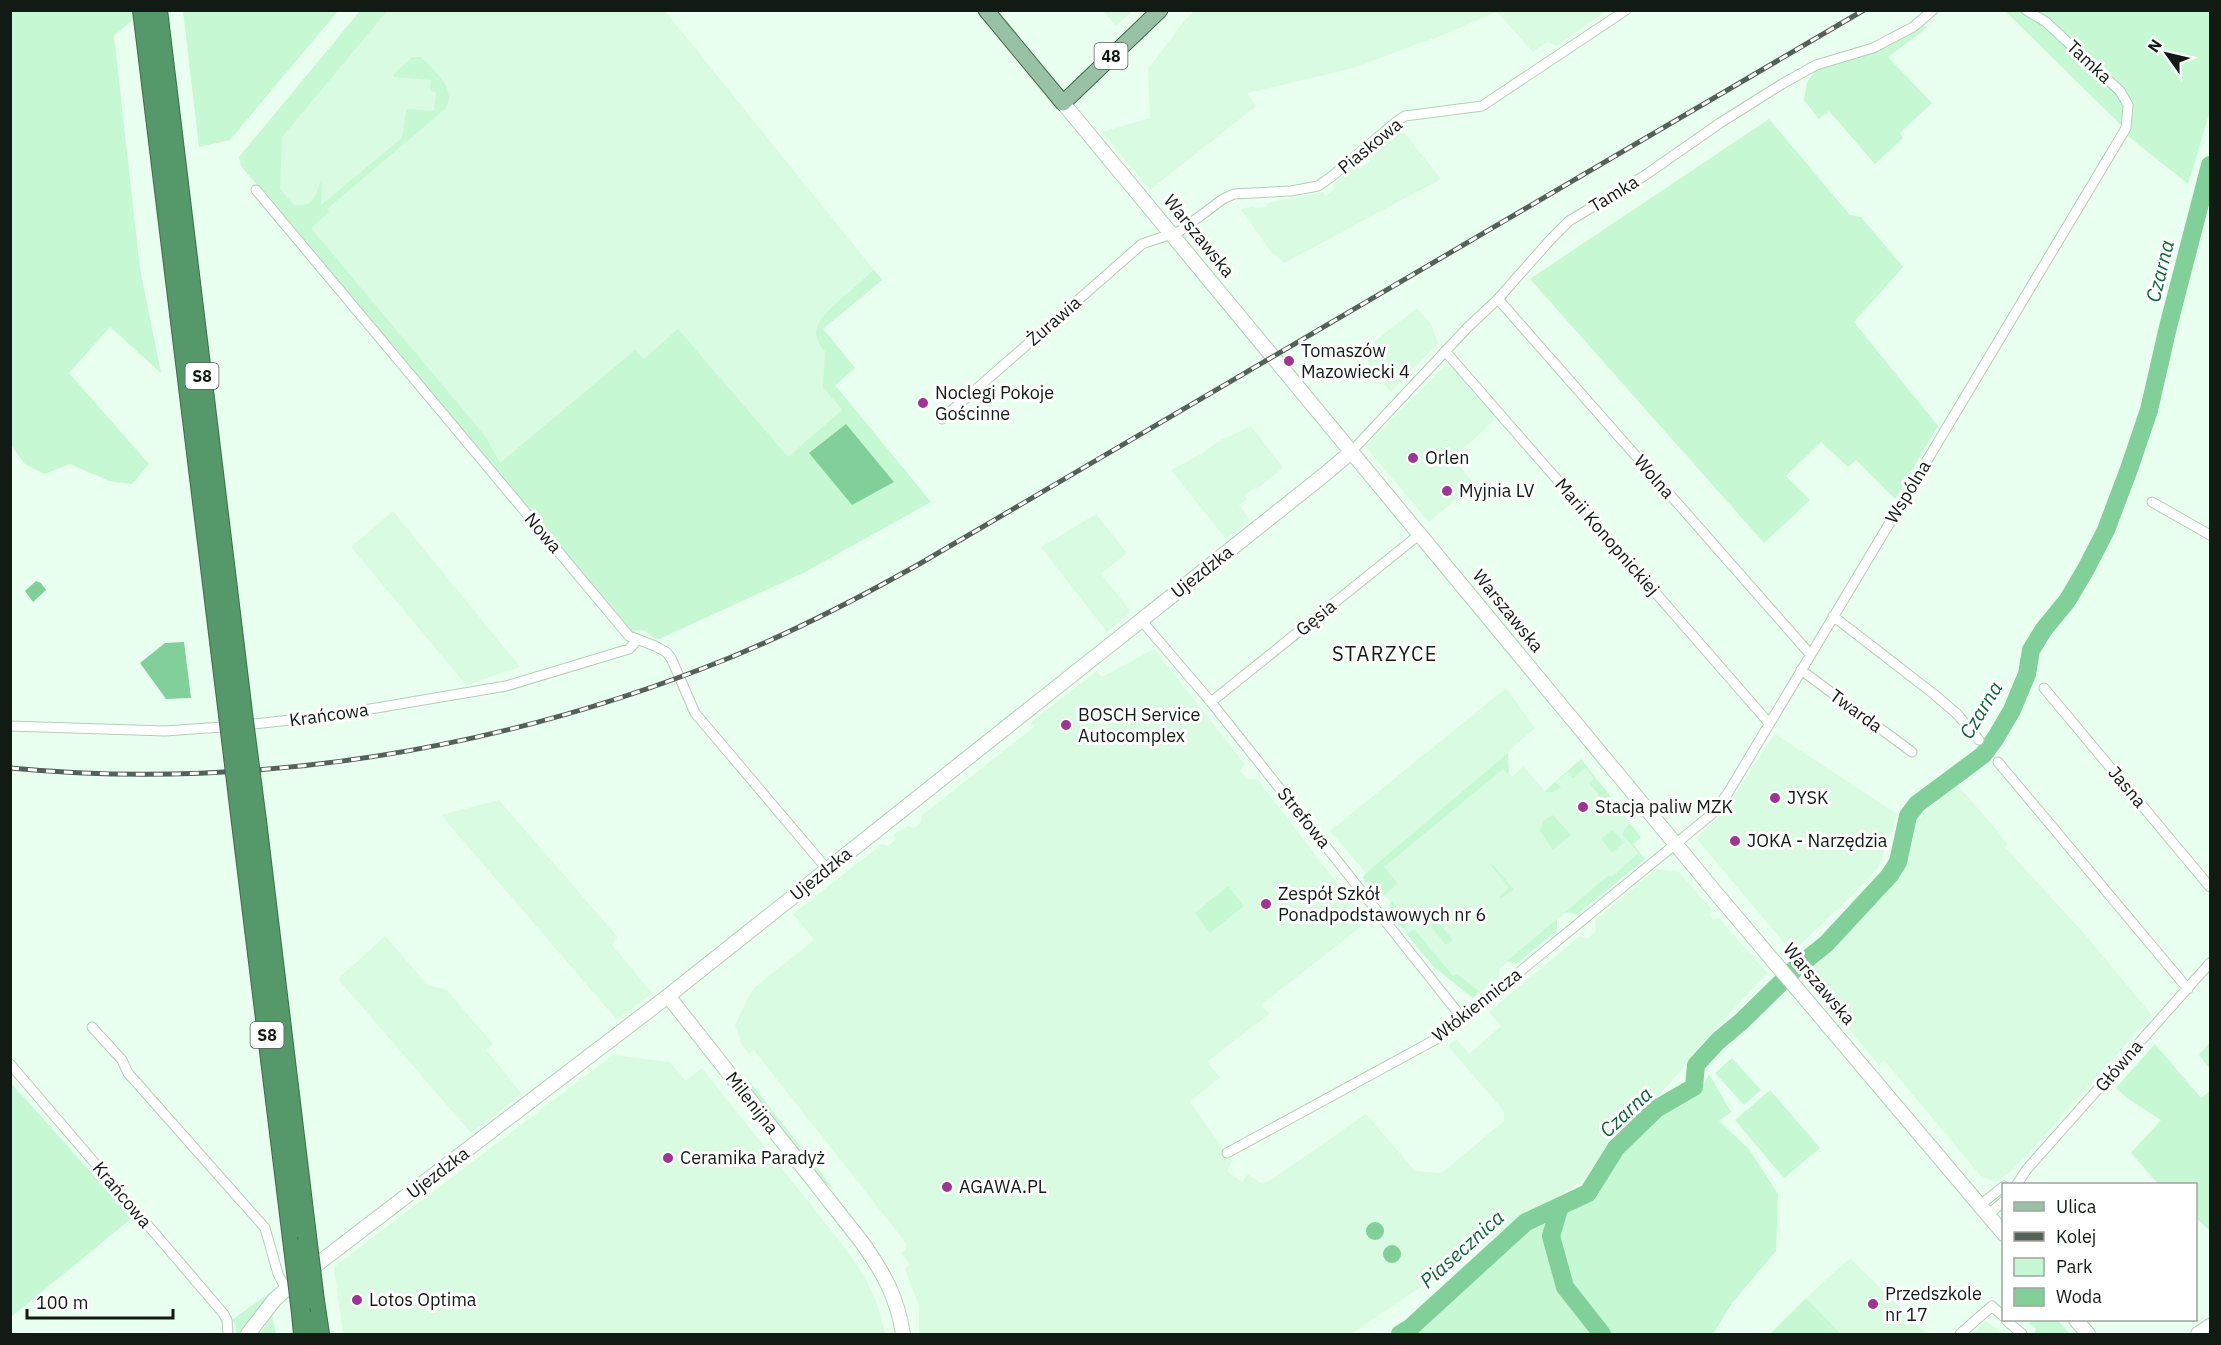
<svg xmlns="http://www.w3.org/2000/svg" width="2221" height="1345" font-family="'IBM Plex Sans',sans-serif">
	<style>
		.built { fill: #d9fbe2 }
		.green { fill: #c5f8d3 }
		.water { fill: #81cf99 }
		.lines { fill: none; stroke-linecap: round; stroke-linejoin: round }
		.river { stroke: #81cf99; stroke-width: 18 }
		.street-casing { stroke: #b4ceba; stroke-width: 11 }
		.secondary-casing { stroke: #b4ceba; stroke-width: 16 }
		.primary-casing { stroke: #3d6c4c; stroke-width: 17 }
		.highway-casing { stroke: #3d6c4c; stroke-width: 20 }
		.street { stroke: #fff; stroke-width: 9 }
		.secondary { stroke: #fff; stroke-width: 14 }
		.primary { stroke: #99c1a6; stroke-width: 15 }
		.highway { stroke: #55986a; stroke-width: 18 }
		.rail-casing { stroke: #546157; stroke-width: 5 }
		.rail { stroke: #fff; stroke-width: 3; stroke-dasharray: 9; stroke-linecap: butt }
		.highway-bridge-casing { stroke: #3d6c4c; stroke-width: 20; stroke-linecap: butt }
		.highway-bridge { stroke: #55986a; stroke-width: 18 }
		.poi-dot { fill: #a03493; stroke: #fff; stroke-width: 2 }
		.labels { text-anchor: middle; stroke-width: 6; stroke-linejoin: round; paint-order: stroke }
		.shield { fill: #fff; stroke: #585f5a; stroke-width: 1.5 }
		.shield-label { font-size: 16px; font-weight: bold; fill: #111a13 }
		.street-label { font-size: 18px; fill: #111a13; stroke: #fff }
		.poi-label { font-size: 18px; fill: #111a13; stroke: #fff; text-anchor: start }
		.water-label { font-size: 20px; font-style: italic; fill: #0c6636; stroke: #fff }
		.neighbourhood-label { font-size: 20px; letter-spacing: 1.5px; fill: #111a13; stroke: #fff }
	</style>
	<rect width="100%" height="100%" fill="#e9ffef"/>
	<path class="built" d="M1195,10h411v1l-49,35 -10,-4 -14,10 -36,-40 -57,24 -90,33 -103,24 9,13 -106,84 -48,-58 48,-14 -2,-49 37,-49z
		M360,11h305l217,269 -59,49 32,39 -20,18 96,116 -128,71 -144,66 -7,-2 -5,-6 -8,-2 -8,4 -390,-467 -2,-9z
		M1103,11h29l-16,15z
		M1397,127h3l41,52 -157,84 -13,-11 -30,-43 13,-3 1,2 11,-1 2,-4 55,-11 3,4 8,-7 -1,-4 20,-18 7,2 10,-8 -1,-8z
		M1417,308l14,16 7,19 -47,49 -22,-25 -4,-18z
		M1444,367h8l45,51 -44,40 21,26 -45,38 -64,-76z
		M1251,426l32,42 -26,21 -2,-2 -10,8 2,4 -8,6 11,15 -24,19 -55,-69 30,-16 18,-13z
		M393,511l127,156 -54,18 -115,-138z
		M1096,514l31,39 -26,21 30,38 -24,20 -66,-85z
		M1154,649l90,114 -4,8 7,8h10l110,143 -106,83 8,9 -62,48 13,15 -30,25 42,59 -5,10 15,11 6,-8 11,8h9l98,-68 49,57 27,2 62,-52v-10l-56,-65 8,-7 13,15 32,-28 -12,-14 91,-76 7,3 9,-8 -1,-10 61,-52 23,3 34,39 -4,4 2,3 2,2 6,-2 48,55 -75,81 -2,6 -57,65 -53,57 -37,25 -16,8 -176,119h-432v-28l-14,-37 5,-4 -9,-12 4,-3 1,-7 -152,-193 -5,4 -7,-9 -7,-19 13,-29 7,-10 59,-47 -21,-26 89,-70 6,2 7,-6 -1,-6 14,-8 6,2 7,-6v-6l113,-89 -3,-5 66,-51 5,6z
		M1506,688l29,40 -24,21 -3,4 1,21 3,3 11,-11 22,25 36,-32 60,78 -8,7 12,15 -68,55 -11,-1 -9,7v10l-41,34 -8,-2 -9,7v8l-26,21 -40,-32 -45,-55 2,-9 -3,-4 -3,-3 -10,-2 -11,-15 3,-5 -36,-42z
		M1775,734l122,80 -19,54 -33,34 -53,50 -96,-114 25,-23z
		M1954,781l42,48 11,15 -2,3 83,91 64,77 -129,144 -13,13 -14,10 -15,-6 -97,-116 -5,5 -71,-85 1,-13 92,-90 14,-54z
		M499,800l117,135 1,3 -5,7 40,48 -35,27 -176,-205z
		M385,936l43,49 19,5 46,54 -7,6 36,44 -51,39 -133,-154z
		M613,1055l57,7 16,19 16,-13 147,185 15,23 13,27 8,31h-542l-9,-67z
		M1850,1258l77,76h-86l-35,-36z
		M1986,1321l17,13h-32z"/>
	<path class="green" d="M11,11h122l1,8 -20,17 26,233 21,104 -51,-46 -41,46 80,91 -17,20 -23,-3 -39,-17 -26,10 -19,-10 -14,-19z
		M183,11v-1l155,1 -108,129 -31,7z
		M360,11h27l-105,126 -2,52 14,16c23,3 21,-12 28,-26l-1,26 81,-67 4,-27 2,-2 26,2 2,-19 -6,-1 1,-11 -37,-3 -1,-2 19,-18h9c13,14 37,32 24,52l-118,100 2,3 -18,16 174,208 15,27 135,-113 9,9 34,-30 110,128 54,-47 -19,-23 2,-36c-21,-22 0,-37 17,-53 11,-9 21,-19 32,-28l8,10 -59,49 32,39 -20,17 96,117 -128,71 -144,66c-14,-4 -11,-14 -28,-6l-390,-467 -2,-9z
		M2005,11h205v100l-22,73 -59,-47 -9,-13z
		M1922,23l5,5 -39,29 44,46 -32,30 3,5 -28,26 -46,-53 -10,8 -15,-19 3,-17 10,-17z
		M1769,119l81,96 11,2 42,50 -49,55 84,104 -43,73 -39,-39 -8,7 -27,-25 -35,34 24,24 -46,43 -234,-264z
		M1508,753l1,21 2,3 -8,-8 -119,98 14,17 -14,11 -10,-2 -11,-15 3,-5z
		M1581,759l37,47 -7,2 -3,-2 -19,-23 5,-5 -9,-10 -12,10 -5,-6 -12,10 5,6c-5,3 -11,6 -16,3z
		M1553,815l18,20 -18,15 -13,-19 4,-11z
		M1630,824l11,13 -8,7 12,15 -68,55 -12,-2 44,-37 3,2 27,-24 -16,-18 1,-6z
		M1612,830l13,12 -13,11 -11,-14z
		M1491,863l22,25v2l-11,8 -3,-1 10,-9 -19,-24z
		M1228,886l16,20 -34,27 -15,-20z
		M1392,901l16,20v3l-5,5 -15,-18z
		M1431,914l22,26 -5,4h-3l-19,-24z
		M1557,919v11l-41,34 -9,-3z
		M1413,930h2l38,46 4,-2 23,18 -7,6 -40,-32 -26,-32z
		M2210,1042v27l-11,-14z
		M2155,1044l46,54 9,-7v140l-14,-13v-34h-38l-27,-31 30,-33 -34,-22 -11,-10z
		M1732,1058l29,32 -17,15 -29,-32z
		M1709,1074l22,38 -12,9 30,28 29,45 -2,57 -44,52 -19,31h-310l106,-93 49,-29 41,-18 10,-25 51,-55 40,-23z
		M750,1082l84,108 -17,-14 -71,-91z
		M11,1083l121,135 -121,99h-1z
		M1770,1090l50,58 -36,30 -49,-58z
		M274,1290l-16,18 -19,26h-3v-8l-4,-6z
		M1806,1298l35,36h-71z
		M272,1316l4,18h-16z
		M2031,1320h26l13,14h-36l2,-6 -7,-4z"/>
	<path class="water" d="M846,424l48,58 -42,23 -43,-52z
		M36,581l5,2 5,7 -13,12 -8,-11z
		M184,642l7,56 -25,1 -26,-36 25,-20z
		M1366 1231a9 9 0 1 1 18 0a9 9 0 1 1-18 0Z
		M1383 1254a9 9 0 1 1 18 0a9 9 0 1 1-18 0Z"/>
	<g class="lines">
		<path class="river" d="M1560,1206l-9,30 14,51 37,47
			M1400,1334l10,-6 116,-106 62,-29 28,-45 40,-39 38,-22 2,-22 22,-24 24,-20 55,-54 29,-23 64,-69 8,-13 10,-46 9,-12 66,-49 12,-16 17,-29 15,-36 4,-24 13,-21 23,-28 19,-32 20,-39 23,-61 20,-59 19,-83 42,-162"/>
		<g class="street-casing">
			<path id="street" d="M256,190l373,446 26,10 11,6 5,6 24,55 132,156
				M1498,299l312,355
				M1445,351l324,372
				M942,419l200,-175 38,-13 43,-32 11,-5 57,-3 27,-5 13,-9 65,-55 9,-6 77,-10 144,-96
				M1351,452l117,-125 30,-28 53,-60 18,-18 75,-45 76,-53 62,-39 34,-19 57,-17 40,-21 20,-17
				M2152,502l58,33
				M1833,616l102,79 22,19 22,26
				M1141,620l70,82 252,317
				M1801,670l111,82
				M2044,688l166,199
				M1211,702l209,-168
				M10,726l155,5 71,-5 99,-11 171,-29 123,-37 8,-9
				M1998,762l190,227
				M92,1027l30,33 6,13 137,155 13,46 8,15
				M10,1064l213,249 4,7 1,14
				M1227,1153l213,-116 272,-223 16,-21 398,-665 2,-23 -8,-14 -74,-69 -20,-12
				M2017,1184l10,-15 183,-206
				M1980,1205l24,-19
				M1988,1215l16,-14
				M2006,1320l16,14
				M1960,1334l32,-28 12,11"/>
		</g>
		<g class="secondary-casing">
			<path id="secondary" d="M1063,103l653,790 288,341
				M668,996l193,245c22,31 36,55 42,93
				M2076,1320l12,14
				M248,1334l27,-35 28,-24 365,-279 656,-521 27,-23
				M2198,1334l12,-8"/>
		</g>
		<g class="primary-casing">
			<path id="primary" d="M986,10l77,93 97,-93"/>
		</g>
		<g class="highway-casing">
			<path id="highway" d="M142,10l86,705
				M158,10l85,703
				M257,821l50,415
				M241,823l52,424
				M315,1301l5,33
				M301,1313l2,21"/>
		</g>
		<use href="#street" class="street"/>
		<use href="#secondary" class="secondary"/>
		<use href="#primary" class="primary"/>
		<use href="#highway" class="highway"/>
		<g class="rail-casing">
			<path id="rail" d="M10,768c244,23 493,-18 719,-110 66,-27 130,-60 192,-95l943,-553"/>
		</g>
		<use href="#rail" class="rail"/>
		<g class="highway-bridge-casing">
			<path id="highway-bridge" d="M243,713l14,108
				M228,715l13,108
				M307,1236l8,65
				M293,1247l8,66"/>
		</g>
		<use href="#highway-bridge" class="highway-bridge"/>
	</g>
	<g class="poi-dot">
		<circle cx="1289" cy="361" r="6"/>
		<circle cx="923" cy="403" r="6"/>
		<circle cx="1413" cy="458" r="6"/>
		<circle cx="1447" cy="491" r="6"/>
		<circle cx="1066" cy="725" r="6"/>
		<circle cx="1775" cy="798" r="6"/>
		<circle cx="1583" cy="807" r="6"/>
		<circle cx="1735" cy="841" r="6"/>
		<circle cx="1266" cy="904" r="6"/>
		<circle cx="668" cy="1158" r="6"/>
		<circle cx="947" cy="1187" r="6"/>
		<circle cx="357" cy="1300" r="6"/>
		<circle cx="1873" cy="1304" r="6"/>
	</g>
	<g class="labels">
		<g class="shield">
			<rect x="1094.5" y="43" width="33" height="26" rx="4.5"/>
			<rect x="185.5" y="363" width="33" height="26" rx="4.5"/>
			<rect x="250.5" y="1022" width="33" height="26" rx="4.5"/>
		</g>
		<g class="shield-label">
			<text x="1111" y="62">48</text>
			<text x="202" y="382">S8</text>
			<text x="267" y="1041">S8</text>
		</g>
		<g class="street-label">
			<text transform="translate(2089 62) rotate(43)" y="6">Tamka</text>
			<text transform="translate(1370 146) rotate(-39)" y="6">Piaskowa</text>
			<text transform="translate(1614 194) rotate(-31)" y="6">Tamka</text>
			<text transform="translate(1199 236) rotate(51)" y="6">Warszawska</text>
			<text transform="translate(1054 321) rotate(-41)" y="6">Żurawia</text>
			<text transform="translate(1654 477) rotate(49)" y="6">Wolna</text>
			<text transform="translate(1908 492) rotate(-59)" y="6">Wspólna</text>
			<text transform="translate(543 533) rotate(50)" y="6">Nowa</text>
			<text transform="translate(1607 537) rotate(49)" y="6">Marii Konopnickiej</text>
			<text transform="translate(1202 572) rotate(-38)" y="6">Ujezdzka</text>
			<text transform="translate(1508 611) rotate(51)" y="6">Warszawska</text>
			<text transform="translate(1316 618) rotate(-39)" y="6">Gęsia</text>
			<text transform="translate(1856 711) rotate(36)" y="6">Twarda</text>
			<text transform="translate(329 715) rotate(-8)" y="6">Krańcowa</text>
			<text transform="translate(2127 787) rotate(50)" y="6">Jasna</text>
			<text transform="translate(1304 818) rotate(51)" y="6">Strefowa</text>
			<text transform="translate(821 874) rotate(-39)" y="6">Ujezdzka</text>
			<text transform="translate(1819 984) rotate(50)" y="6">Warszawska</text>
			<text transform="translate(1477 1005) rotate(-38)" y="6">Włókiennicza</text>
			<text transform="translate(2119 1066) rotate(-49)" y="6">Główna</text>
			<text transform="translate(752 1103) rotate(52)" y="6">Milenijna</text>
			<text transform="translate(438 1173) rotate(-37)" y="6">Ujezdzka</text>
			<text transform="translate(122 1195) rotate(50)" y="6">Krańcowa</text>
		</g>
		<g class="poi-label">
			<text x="1301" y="357">Tomaszów<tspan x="1301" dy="21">Mazowiecki 4</tspan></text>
			<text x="935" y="399">Noclegi Pokoje<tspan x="935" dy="21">Gościnne</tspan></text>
			<text x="1425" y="464">Orlen</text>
			<text x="1459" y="497">Myjnia LV</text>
			<text x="1078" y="721">BOSCH Service<tspan x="1078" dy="21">Autocomplex</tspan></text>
			<text x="1787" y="804">JYSK</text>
			<text x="1595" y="813">Stacja paliw MZK</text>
			<text x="1747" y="847">JOKA - Narzędzia</text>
			<text x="1278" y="900">Zespół Szkół<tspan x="1278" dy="21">Ponadpodstawowych nr 6</tspan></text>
			<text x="680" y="1164">Ceramika Paradyż</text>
			<text x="959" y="1193">AGAWA.PL</text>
			<text x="1885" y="1300">Przedszkole<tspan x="1885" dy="21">nr 17</tspan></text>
			<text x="369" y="1306">Lotos Optima</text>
		</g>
		<g class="water-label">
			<text transform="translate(2160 271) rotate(-76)" y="7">Czarna</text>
			<text transform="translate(1981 710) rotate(-59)" y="7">Czarna</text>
			<text transform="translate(1626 1112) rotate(-43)" y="7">Czarna</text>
			<text transform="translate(1462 1249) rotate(-42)" y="7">Piasecznica</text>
		</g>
		<g class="neighbourhood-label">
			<text x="1385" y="661">STARZYCE</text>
		</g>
	</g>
	<rect width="2221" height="1345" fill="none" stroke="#111a13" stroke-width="24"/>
	<rect x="2002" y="1183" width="195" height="138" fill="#ffffff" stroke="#a0a3a1" stroke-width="1.5"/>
	<rect x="2014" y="1202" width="30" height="9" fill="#99c1a6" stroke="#a0a3a1" stroke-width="1.5"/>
	<text x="2056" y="1213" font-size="18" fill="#111a13">Ulica</text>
	<rect x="2014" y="1232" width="30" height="9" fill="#546157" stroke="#a0a3a1" stroke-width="1.5"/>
	<text x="2056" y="1243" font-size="18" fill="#111a13">Kolej</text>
	<rect x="2014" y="1258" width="30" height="18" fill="#c5f8d3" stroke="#a0a3a1" stroke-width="1.5"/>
	<text x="2056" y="1273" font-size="18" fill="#111a13">Park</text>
	<rect x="2014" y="1288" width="30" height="18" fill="#81cf99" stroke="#a0a3a1" stroke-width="1.5"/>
	<text x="2056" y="1303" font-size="18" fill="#111a13">Woda</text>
	<g transform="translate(2167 54) rotate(304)" stroke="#ffffff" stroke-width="4.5" paint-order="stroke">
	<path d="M0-4.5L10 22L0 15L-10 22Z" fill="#111a13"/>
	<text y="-9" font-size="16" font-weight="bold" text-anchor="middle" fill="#111a13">N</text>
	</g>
	<path d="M27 1309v9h146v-9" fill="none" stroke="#111a13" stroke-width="3"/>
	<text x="36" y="1309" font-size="18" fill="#111a13" stroke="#ffffff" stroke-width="4.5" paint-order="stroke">100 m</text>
</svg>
